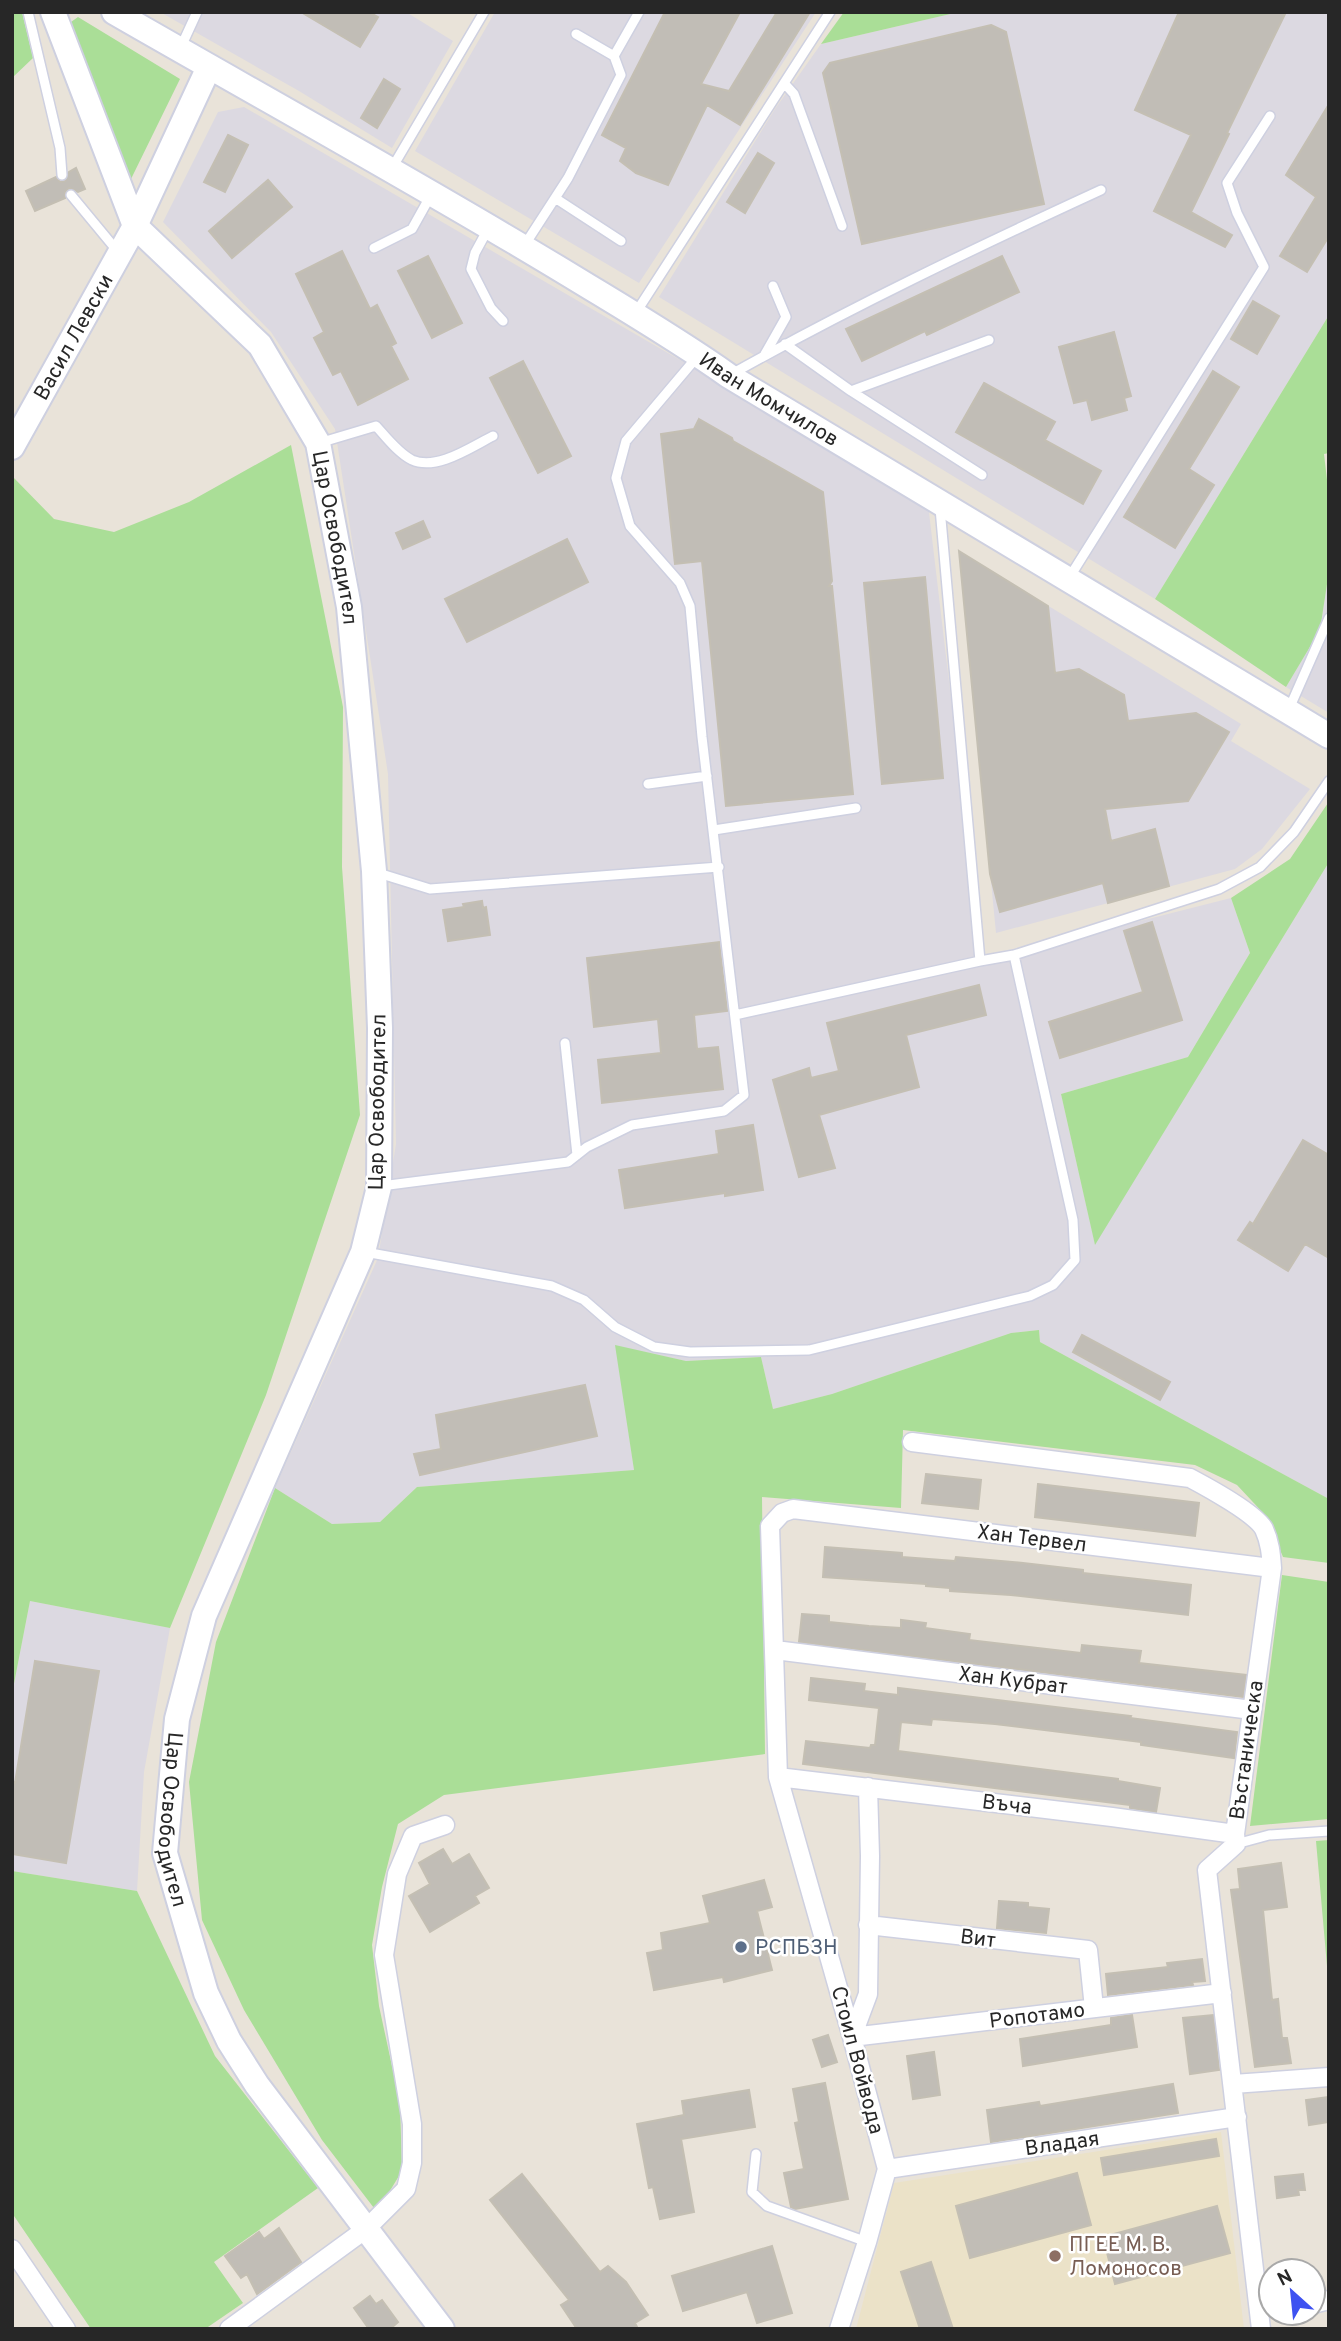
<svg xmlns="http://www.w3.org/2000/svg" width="1341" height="2341" font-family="Overpass,sans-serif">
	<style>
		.industrial { fill: #dcd9e1 }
		.education { fill: #ebe2c8 }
		.green { fill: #aade97 }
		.building { fill: #c1bdb6; stroke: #c4bfb3; stroke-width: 2 }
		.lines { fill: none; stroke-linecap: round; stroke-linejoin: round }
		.lane-casing { stroke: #ced0e0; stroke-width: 12 }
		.street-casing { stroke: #ced0e0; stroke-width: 21 }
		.secondary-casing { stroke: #ced0e0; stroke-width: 28 }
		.lane { stroke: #fff; stroke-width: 9 }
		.street { stroke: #fff; stroke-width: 18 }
		.secondary { stroke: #fff; stroke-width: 24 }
		.service-dot { fill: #5c6f8a; stroke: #fff; stroke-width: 2.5 }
		.education-dot { fill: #8d6e63; stroke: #fff; stroke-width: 2.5 }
		.labels { text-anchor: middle; stroke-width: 5; stroke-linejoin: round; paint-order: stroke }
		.street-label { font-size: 21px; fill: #272727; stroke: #fff }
		.service-label { font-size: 21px; fill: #4e5e75; stroke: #fff; text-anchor: start }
		.education-label { font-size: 21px; fill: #785e54; stroke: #fff; text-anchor: start }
	</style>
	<rect width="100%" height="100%" fill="#e9e3d9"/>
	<path class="industrial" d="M160,12h246l47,29 -61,107 -93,-57z
		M495,12h321l-177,271 -224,-132z
		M959,12h370v303l-174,284 -496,-302 116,-188 46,-65z
		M244,107l684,397 54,457 249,-63 19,55 -62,104 -127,37 34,150 234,-382v637l-289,-157 -1,-12 -28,3 -179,61 -59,15 -12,-52 -75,4 -70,-15 18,124 -217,17 -37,35 -48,2 -57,-36 103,-230 18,-114 -8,-370 -53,-345 -64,-97 -108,-110 55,-110z
		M959,551l282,173 -10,17 79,48 -48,60 -27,20 -239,64z
		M1329,571v142l-43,-26 34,-57z
		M30,1601l140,27 -26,144 -7,119 -125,-20v-177z"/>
	<path class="education" d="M1221,2132l23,197h-388l38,-146z"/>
	<path class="green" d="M12,12h10l11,46 -21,20z
		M844,12h115l-138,32z
		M78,17l102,62 -49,100 -59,-151 -1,-6z
		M1329,315v138l-5,1 5,43v74l-9,59 -34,57 -131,-88z
		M291,445l52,262 -1,160 18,248 -94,280 -96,233 -140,-27 -18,93 1,-1217 41,42 60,13 75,-30z
		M1328,803l1,59 -234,383 -34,-151 127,-37 62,-104 -19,-55 59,-39z
		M1039,1330l1,12 289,157v64l-46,-6 -17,-41 -29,-31 -42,-20 -292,-35 -2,78 -139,-11 3,257 -321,41 -46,29 -16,63 -10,58 7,61 21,97 2,68 -25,41 -55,-72 -78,-130 -42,-90 -13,-138 27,-140 59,-154 57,36 48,-2 37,-35 217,-17 -19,-125 71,16 75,-4 12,52 59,-15 179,-61z
		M1282,1575l47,7v237l-79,7z
		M1329,1840v126h-2l-11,-125z
		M12,1871l125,20 78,165 103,132 -104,74 29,41 -38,26h-114l-79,-116z"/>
	<path class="building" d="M301,12h68l9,5 -18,30z
		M665,12h75l-39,72 28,7 48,-79h33l-70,113 -33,-20 -39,80 -32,-12 -16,-12 6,-13 -24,-13z
		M1179,12h107l-59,121 2,1 -38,78 41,23 -7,12 -71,-36 37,-76 -56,-25z
		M991,25l15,7 38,172 -182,40 -39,-171 7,-10z
		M384,79l16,10 -23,39 -16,-10z
		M1329,104v132l-22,36 -27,-16 36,-59 -30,-22z
		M228,135l20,10 -23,47 -21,-10z
		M758,153l16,10 -29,50 -18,-11z
		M76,168l9,21 -7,3 -9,-4 -4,4v6l-30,13 -9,-20 30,-14 4,5 5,-1 4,-9z
		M268,180l24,27 -60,51 -23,-27z
		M342,251l28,58 7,-4 19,38 -5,3 17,33 -50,26 -17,-34 -8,4 -19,-37 10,-6 -28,-58z
		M428,256l34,67 -30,15 -34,-67z
		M1002,256l17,36 -92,43 -2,-4 -63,30 -16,-32z
		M1253,301l26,15 -22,38 -26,-15z
		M1114,332l17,64 -7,2 3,12 -35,10 -5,-20 -13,3 -15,-56z
		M523,361l48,95 -33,17 -48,-95z
		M1213,371l26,16 -50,82 25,16 -39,63 -51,-31z
		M984,383l71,39 -10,18 56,31 -18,33 -127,-72z
		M699,419l33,19 1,3 90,51 9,89 -3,5h3l21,208 -127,12 -24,-245 -27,3 -14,-130 33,-5z
		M423,521l7,16 -27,12 -7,-16z
		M567,539l21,43 -121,60 -22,-43z
		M959,551l89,55 7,67 24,-4 45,26 4,26 68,-8 33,19 -41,69 -83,8 6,32 44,-12 14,57 -61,17 -5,-20 -103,29 -10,-38z
		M925,577l18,201 -61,6 -18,-201z
		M482,901l1,7 3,-1 4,28 -42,6 -5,-31 21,-3 -1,-3z
		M1152,922l30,98 -122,38 -11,-36 94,-30 -19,-61z
		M719,942l8,69 -33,4 3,34 21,-2 5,42 -121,14 -4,-43 63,-7 -3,-34 -64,8 -7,-69z
		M979,985l7,30 -80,20 13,52 -100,28 16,53 -36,9 -26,-97 36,-12 2,10 28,-7 -12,-48z
		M753,1125l10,65 -38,6v-3l-100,15 -6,-38 100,-16 -3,-23z
		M1303,1140l26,15v103l-24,-14 -17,27 -50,-31 12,-18 3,2z
		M1082,1335l88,47 -10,18 -87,-48z
		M585,1385l12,51 -177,39 -6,-21 27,-5 -5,-34z
		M926,1474l55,6 -3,29 -56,-6z
		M1038,1484l161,19 -4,33 -160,-19z
		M825,1547l77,6v4l53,4 1,-4 67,6 60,7v3l108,12 -3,30 -177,-20 -61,-4v-3l-24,-2v-2l-103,-7z
		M802,1614l27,2v6l40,4 32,2v-8l25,3 -1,5 45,6 -1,6 112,13 1,-8 59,6 -2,12 107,12 -3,22 -444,-55z
		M35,1661l64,10 -33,192 -54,-9v-72l3,1z
		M811,1678l54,6 -1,7 34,4v-7l233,28 -1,2 107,14 -3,26 -93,-13v-3l-146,-18 -63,-5 -1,6 -30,-3 -3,29 220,28v2l42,7 -4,24 -26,-4v-3l-327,-41 3,-23 64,7 1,-3h4l4,-37 -70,-8z
		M443,1849l9,15 17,-10 20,34 -14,8 4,7 -49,29 -21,-36 21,-12 -11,-21z
		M1281,1863l6,44 -24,3 9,90 6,-1 4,39h5l4,25 -36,4 -24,-177 9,-1 -2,-20z
		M764,1880l8,27 -15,4 15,59 -48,12 -1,-5 -69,13 -7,-37 16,-3 -2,-17 49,-10 -7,-27z
		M999,1901l29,2v4l21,2 -3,24 -49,-5z
		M1202,1959l3,22 -13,1 1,3 -85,10 -2,-21 62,-7 -1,-4z
		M1132,2015l5,32 -114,19 -3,-27 91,-14v-7z
		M1213,2015l6,55 -29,4 -7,-56z
		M828,2035l9,27 -15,5 -9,-27z
		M934,2052l6,43 -27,4 -6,-43z
		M825,2083l23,116 -53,10 -4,-2 -7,-34 20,-4 -9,-46 4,-1 -6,-33z
		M1173,2084l5,29 -187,29 -4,-32 52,-8 1,4z
		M749,2090l6,37 -74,12 13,73 -34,7 -7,-32 -4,1 -12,-64 47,-9 -2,-14z
		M1329,2097v25l-20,3 -3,-25z
		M1216,2139l3,17 -115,19 -3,-17z
		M1077,2173l14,52 -121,33 -14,-52z
		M522,2174l78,98 8,-6 18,16 22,33 -13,8 3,6h-61l-16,-24 8,-5 -79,-100z
		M1303,2174l2,16h-7l1,5 -22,3 -2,-21z
		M1217,2206l13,47 -115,31 -12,-47z
		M279,2228l22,34 -44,32 -10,-20 -6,4 -16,-22 34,-24 5,7z
		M772,2246l20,67 -35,10 -10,-31 -64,19 -11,-35z
		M931,2262l22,67h-33l-19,-57z
		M370,2296l6,8 6,-4 16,22 -8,7h-21l-15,-21z"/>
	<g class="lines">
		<g class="lane-casing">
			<path id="lane" d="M28,12l32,136 2,27
				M180,49l17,-37
				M614,56l25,-44
				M784,83l10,11 48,132
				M392,168l92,-156
				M71,195l48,58
				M555,198l66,43
				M488,229l-13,24 -4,16 20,39 12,13
				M524,246l44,-68 53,-103 -7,-19 -38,-22
				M374,248l38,-19 19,-34
				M635,314l195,-302
				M785,344l66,47 131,84
				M765,354l21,-37 -13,-31
				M730,375c121,-68 245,-127 371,-185
				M851,391l138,-51
				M319,443l57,-17c10,11 22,27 36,34 25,11 59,-13 81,-24
				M940,508l40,453 34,-6 205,-66 41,-22 34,-35 35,-51
				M1069,578l195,-311 -27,-54 -10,-30 43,-67
				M1289,709l40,-91
				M648,784l59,-8
				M714,830l142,-22
				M375,872l55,17 289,-22
				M735,1015l245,-54
				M565,1043l12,112
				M381,1186l187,-24 19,-15 45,-22 92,-14 20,-16 -42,-358 -12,-131 -10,-23 -50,-57 -14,-48 10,-37 71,-84
				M365,1252l187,34 32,14 31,27 39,20 36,5 119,-2 221,-54 23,-11 22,-25 -2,-40 -59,-265
				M1236,1844l33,-9 60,-4
				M756,2154l-4,38 15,14 100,36"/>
		</g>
		<g class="street-casing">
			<path id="street" d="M912,1442l278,36c17,9 66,36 74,51 6,13 7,25 8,39l-37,266 1,10 -29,26 54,459
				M775,1650l477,60
				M778,1777l334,40 123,17
				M868,1787l2,69 -2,138 -16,43 370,-44
				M868,1925l220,25 6,58
				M1233,2084l96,-7
				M887,2169l350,-52
				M12,2249l54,80
				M1313,2304l16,-4
				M229,2329l137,-100 40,-40 6,-26v-39l-28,-169 13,-81 16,-38 32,-11
				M839,2329l28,-87 20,-73 -35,-132 -74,-260 -8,-251 12,-13 11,-4 479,59"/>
		</g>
		<g class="secondary-casing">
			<g id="secondary">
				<path id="s1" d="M53,12l82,214 125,119 58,98 31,164 25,264 6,157 -1,159 -16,65 -159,364 -27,103 -12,134 41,140 23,48 28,44 185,244"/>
				<path id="s2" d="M114,12c151,87 304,171 454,262 54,33 109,65 161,102l600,360"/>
				<path id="s3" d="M12,447l123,-221 74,-159"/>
			</g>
		</g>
		<use href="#lane" class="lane"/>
		<use href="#street" class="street"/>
		<use href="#secondary" class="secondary"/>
	</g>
	<circle class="service-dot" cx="741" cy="1947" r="7"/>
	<circle class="education-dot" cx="1055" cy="2256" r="7"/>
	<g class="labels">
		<g class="street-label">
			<text dy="7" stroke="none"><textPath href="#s3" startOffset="126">Васил Левски</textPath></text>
			<text dy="7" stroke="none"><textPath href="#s2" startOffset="761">Иван Момчилов</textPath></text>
			<text dy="7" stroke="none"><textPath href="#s1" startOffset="612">Цар Освободител</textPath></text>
			<text transform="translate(377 1102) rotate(-89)" y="7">Цар Освободител</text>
			<text transform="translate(1032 1538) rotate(7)" y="7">Хан Тервел</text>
			<text transform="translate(1013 1680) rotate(7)" y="7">Хан Кубрат</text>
			<text transform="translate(1246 1750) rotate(-82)" y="7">Въстаническа</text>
			<text transform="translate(1007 1804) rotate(7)" y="7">Въча</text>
			<text dy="7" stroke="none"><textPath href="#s1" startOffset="1936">Цар Освободител</textPath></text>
			<text transform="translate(978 1938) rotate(7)" y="7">Вит</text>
			<text transform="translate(1037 2015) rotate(-7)" y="7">Ропотамо</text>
			<text transform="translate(858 2060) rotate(75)" y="7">Стоил Войвода</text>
			<text transform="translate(1062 2143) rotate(-8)" y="7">Владая</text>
		</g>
		<g class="service-label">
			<text x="755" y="1954">РСПБЗН</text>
		</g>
		<g class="education-label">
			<text x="1069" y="2251">ПГЕЕ М. В.<tspan x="1069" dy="24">Ломоносов</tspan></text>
		</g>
	</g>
	<rect width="1341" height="2341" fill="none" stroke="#272727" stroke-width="28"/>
	<g transform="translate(1292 2292) rotate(333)"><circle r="33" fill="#ffffff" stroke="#a9a9a9" stroke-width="2"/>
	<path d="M0-5L12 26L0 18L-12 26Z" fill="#3e52f1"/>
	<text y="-10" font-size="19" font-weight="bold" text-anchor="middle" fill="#272727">N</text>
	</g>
</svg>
